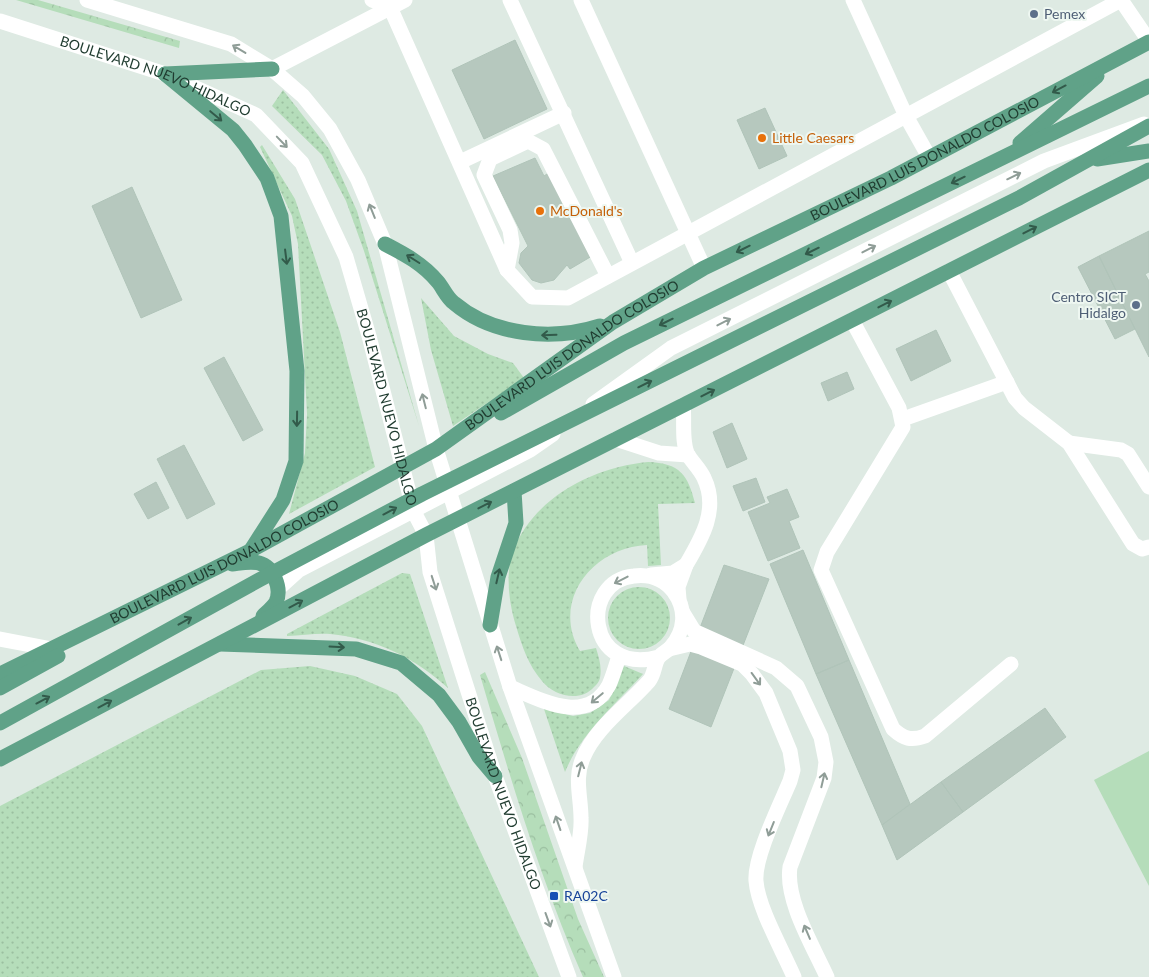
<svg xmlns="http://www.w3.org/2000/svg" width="1149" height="977" font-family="Lato,sans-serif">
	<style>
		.grass { fill: #b5ddba }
		.forest { fill: url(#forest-crowns) }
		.park { fill: url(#park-dots) }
		.building { fill: #b6c8be; stroke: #b0c4b9 }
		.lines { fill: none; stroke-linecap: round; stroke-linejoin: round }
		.minor { stroke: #fff; stroke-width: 15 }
		.major { stroke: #60a288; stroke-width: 15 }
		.oneway { stroke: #8f9d97 }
		.oneway2 { stroke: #325a4a }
		.service-dot { fill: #5c6f8a; stroke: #eef7f1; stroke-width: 2 }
		.food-dot { fill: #e8710a; stroke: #eef7f1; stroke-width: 2 }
		.transit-dot { fill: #1a4fb4; stroke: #eef7f1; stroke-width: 2 }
		.labels { text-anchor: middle; stroke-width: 4; stroke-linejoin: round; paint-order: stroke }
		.service-label { font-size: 14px; fill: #4e5e75; stroke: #eef7f1; text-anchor: start }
		.street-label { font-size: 14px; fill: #1f3b2f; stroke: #eef7f1 }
		.food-label { font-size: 14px; fill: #c56008; stroke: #eef7f1; text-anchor: start }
		.transit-label { font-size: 14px; fill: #164399; stroke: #eef7f1; text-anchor: start }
	</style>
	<defs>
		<pattern id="forest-crowns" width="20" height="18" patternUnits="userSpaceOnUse" patternTransform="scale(1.25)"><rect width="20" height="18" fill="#b5ddba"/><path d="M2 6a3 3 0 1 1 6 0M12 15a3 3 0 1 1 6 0" fill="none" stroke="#9bbfa0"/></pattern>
		<pattern id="park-dots" width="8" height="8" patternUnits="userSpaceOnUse" patternTransform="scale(1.25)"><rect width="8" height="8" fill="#b5ddba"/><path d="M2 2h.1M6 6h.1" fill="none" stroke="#9bbfa0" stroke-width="1.8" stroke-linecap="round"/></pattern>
	</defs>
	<rect width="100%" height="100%" fill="#deeae3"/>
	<path class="grass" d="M1149,751v135l-55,-106z"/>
	<path class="forest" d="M16,0h22l142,41 -1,7z
		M485,672l37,86 56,161 26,58h-21c-43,-98 -73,-200 -103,-302z"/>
	<path class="park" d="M283,90l46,59 28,62 62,215 -55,-175 -18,-50 -24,-46 -50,-49z
		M262,145l33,54 45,133 35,135 -86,47 16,-61 2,-39 -9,-170 -6,-28 -32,-69z
		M421,298l33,38 34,18 25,9 11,15 -71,48 -22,-76z
		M648,462c32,1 40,13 47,41l-37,1 3,61 -13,1 -1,-21c-53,2 -97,55 -67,106l16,-3c3,10 6,19 4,30 -1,4 -3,6 -6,9 -14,16 -40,9 -52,-6 -14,-16 -20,-35 -26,-55 -7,-23 -11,-52 -3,-75 21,-54 81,-84 135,-89z
		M402,573l8,1 38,114c-33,-30 -73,-50 -118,-54 -14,-1 -29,2 -43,2v-2z
		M608 618a31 31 0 1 1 62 0a31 31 0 1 1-62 0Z
		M310,666l45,10 42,18 25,32 117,251h-539v-171l261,-136z
		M624,666l19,8c-28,31 -62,59 -78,98l-23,-69 16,9 15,4 17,-3 19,-13z"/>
	<path class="building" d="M515,40l32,69 -63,30 -32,-69z
		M765,108l22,48 -28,13 -22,-49z
		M535,158l9,18 6,-4 42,84 -22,13 -3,-4 -13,15 -13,3 -9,-3 -13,-17 2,-10 7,-7 -35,-70z
		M132,187l50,113 -41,18 -49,-112z
		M1149,231v41l-4,2 4,7v76l-50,-101z
		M1099,256l36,73 -20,10 -37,-72z
		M936,330l15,31 -40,20 -15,-32z
		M224,357l39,73 -20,11 -39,-73z
		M847,372l7,17 -26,12 -7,-18z
		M732,423l15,36 -20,9 -14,-36z
		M184,445l31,59 -28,15 -30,-60z
		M756,478l9,24 -22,9 -10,-25z
		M156,482l13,26 -21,11 -14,-25z
		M787,489l12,28 -10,4 11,27 -32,13 -20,-49 22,-9 -3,-6z
		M803,550l46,110 -33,14 -46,-110z
		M724,565l45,14 -58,148 -42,-18z
		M849,660l61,144 -28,21 -66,-151z
		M1045,708l21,29 -103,75 -22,-30z
		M941,782l22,30 -66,48 -15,-35z"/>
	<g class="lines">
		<g class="minor">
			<path d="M87,0l144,44 41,25 31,27 27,33 28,51 27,64 51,205 74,238 104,290"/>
			<path d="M372,0l18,7 117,263 25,27 36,1 553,-298"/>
			<path d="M510,0l122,263"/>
			<path d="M581,0l123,268"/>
			<path d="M853,0l53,116 23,41"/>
			<path d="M1121,0l28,41"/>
			<path id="s1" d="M0,21l165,53 91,41 46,48 44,94 23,79 45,176 12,23 4,37 65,204 74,201"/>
			<path d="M272,69l133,-69"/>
			<path d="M460,162l104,-49"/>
			<path d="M507,270l5,-27 -2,-13 -26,-55 6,-16 38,-18 15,8 65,127"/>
			<path d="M949,271l66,127 9,10 45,35 64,101 9,5 7,-2"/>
			<path d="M852,320l47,88 4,19 -76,125 -6,18 72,159c11,10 18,12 32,7l86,-72"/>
			<path d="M593,404l78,-56 373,-187 100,-37"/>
			<path d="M683,405c2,15 -2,37 5,50 5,8 12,14 16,23 15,31 -2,60 -18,87"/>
			<path d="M903,419l104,-37"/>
			<path d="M616,439l43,14 29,2"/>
			<path d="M1069,443l52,7 7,4 21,33"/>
			<path d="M651,575l22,-2 13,-8 -8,22 1,12"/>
			<path d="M278,589l21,-19 231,-120 23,-16"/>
			<path d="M683,613l11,18 82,37 21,18 24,51 5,25 -2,16 -34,89c-5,33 23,79 37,110"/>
			<path d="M0,639l52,10"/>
			<path d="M669,649l21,-5 11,3 41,17 10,10 14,19 24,58 3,19 -3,11c-10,24 -36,76 -34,100 2,27 27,70 38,96"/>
			<path d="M510,687c31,13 77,39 99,-2 4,-9 7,-20 10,-29"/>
			<path d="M575,867c2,-16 7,-34 6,-49 0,-21 -7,-40 2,-60 12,-30 45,-53 66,-77 6,-7 5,-18 10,-24 3,-4 9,-6 12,-10 14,-16 16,-37 3,-55 -10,-13 -25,-18 -40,-16 -55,5 -48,101 25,81"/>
		</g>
		<g class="major">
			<path d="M165,74l68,56 12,15 22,33 14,38 16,155 -1,90 -13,39 -32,50"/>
			<path d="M165,74l107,-5"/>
			<path d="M1020,143l77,-67"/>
			<path d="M1097,159l52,-8"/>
			<path d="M385,244c21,11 38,20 53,38 5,6 9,16 16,21 39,33 99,38 146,23"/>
			<path d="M501,413l123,-70 525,-257"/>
			<path d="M232,564c9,-1 18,-3 27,-1 15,4 23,26 17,39 -3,5 -9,10 -13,14"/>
			<path d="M490,625l8,-48 18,-54 -2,-32"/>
			<path d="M220,644l136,5 45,14 38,32 20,27 20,35 16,19"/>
			<path id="s2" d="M0,674l250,-123 186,-102 177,-127 91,-54 187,-90 258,-136"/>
			<path d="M0,688l58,-32"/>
			<path d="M0,723l259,-143 163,-86 597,-296 130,-72"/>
			<path d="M0,759l426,-224 723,-365"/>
		</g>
	</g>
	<defs><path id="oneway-shaft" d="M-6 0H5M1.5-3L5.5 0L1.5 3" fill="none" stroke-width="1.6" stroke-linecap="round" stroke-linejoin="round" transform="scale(1.25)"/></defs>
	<g class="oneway">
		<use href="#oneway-shaft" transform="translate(239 49) rotate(-149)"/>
		<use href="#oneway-shaft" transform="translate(282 142) rotate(46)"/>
		<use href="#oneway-shaft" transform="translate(1014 176) rotate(-26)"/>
		<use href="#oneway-shaft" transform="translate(372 211) rotate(-112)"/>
		<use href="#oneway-shaft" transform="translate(869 249) rotate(-27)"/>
		<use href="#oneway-shaft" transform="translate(724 322) rotate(-27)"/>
		<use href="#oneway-shaft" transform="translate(424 401) rotate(-104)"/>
		<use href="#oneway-shaft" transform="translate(621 580) rotate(153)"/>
		<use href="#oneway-shaft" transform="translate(434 583) rotate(72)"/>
		<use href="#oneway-shaft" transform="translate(499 653) rotate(-108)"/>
		<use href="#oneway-shaft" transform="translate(756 679) rotate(54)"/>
		<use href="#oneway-shaft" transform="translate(597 698) rotate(140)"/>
		<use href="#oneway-shaft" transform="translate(580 769) rotate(-76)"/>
		<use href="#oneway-shaft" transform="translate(823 780) rotate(-77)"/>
		<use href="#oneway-shaft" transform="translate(558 823) rotate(-109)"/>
		<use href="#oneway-shaft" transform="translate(771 829) rotate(112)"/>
		<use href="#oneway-shaft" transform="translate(548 920) rotate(70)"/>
		<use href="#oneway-shaft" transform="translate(807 932) rotate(-113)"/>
	</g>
	<g class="oneway2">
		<use href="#oneway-shaft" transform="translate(1059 89) rotate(152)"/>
		<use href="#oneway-shaft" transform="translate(216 116) rotate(40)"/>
		<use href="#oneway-shaft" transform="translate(958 180) rotate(154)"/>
		<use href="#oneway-shaft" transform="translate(1030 230) rotate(-27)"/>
		<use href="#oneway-shaft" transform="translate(743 249) rotate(154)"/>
		<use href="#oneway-shaft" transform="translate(812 251) rotate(154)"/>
		<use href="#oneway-shaft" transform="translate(286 257) rotate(83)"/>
		<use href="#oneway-shaft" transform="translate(413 259) rotate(-148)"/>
		<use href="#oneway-shaft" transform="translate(885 304) rotate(-27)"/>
		<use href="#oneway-shaft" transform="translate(666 322) rotate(154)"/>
		<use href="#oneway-shaft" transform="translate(549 335) rotate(178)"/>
		<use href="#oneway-shaft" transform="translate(645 384) rotate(-26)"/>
		<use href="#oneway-shaft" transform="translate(708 393) rotate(-27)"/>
		<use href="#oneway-shaft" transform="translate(297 419) rotate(91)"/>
		<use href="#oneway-shaft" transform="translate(485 505) rotate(-27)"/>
		<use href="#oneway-shaft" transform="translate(390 511) rotate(-28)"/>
		<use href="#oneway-shaft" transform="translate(498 576) rotate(-77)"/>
		<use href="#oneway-shaft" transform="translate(296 604) rotate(-28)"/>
		<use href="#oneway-shaft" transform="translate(185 621) rotate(-29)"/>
		<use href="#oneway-shaft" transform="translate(337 647) rotate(3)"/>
		<use href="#oneway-shaft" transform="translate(43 700) rotate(-28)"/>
		<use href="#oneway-shaft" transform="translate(105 704) rotate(-28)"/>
	</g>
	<g class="service-dot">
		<circle cx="1034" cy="14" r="5"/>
		<circle cx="1136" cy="305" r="5"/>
	</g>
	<g class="food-dot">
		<circle cx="762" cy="138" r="5"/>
		<circle cx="540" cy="211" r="5"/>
	</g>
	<rect class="transit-dot" x="549" y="891" width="10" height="10" rx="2.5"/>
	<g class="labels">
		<g class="service-label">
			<text x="1044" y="19">Pemex</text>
			<text x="1126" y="302" text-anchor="end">Centro SICT<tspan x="1126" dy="16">Hidalgo</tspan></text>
		</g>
		<g class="street-label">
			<text dy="5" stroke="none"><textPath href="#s1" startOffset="165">BOULEVARD NUEVO HIDALGO</textPath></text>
			<text dy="5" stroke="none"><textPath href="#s2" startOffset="1061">BOULEVARD LUIS DONALDO COLOSIO</textPath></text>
			<text dy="5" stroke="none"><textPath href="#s2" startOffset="656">BOULEVARD LUIS DONALDO COLOSIO</textPath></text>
			<text dy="5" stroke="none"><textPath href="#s1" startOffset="599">BOULEVARD NUEVO HIDALGO</textPath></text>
			<text dy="5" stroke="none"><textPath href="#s2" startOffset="251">BOULEVARD LUIS DONALDO COLOSIO</textPath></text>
			<text dy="5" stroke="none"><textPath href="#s1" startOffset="1004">BOULEVARD NUEVO HIDALGO</textPath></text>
		</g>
		<g class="food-label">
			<text x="772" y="143">Little Caesars</text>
			<text x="550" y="216">McDonald's</text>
		</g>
		<g class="transit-label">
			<text x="564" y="901">RA02C</text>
		</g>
	</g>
</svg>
